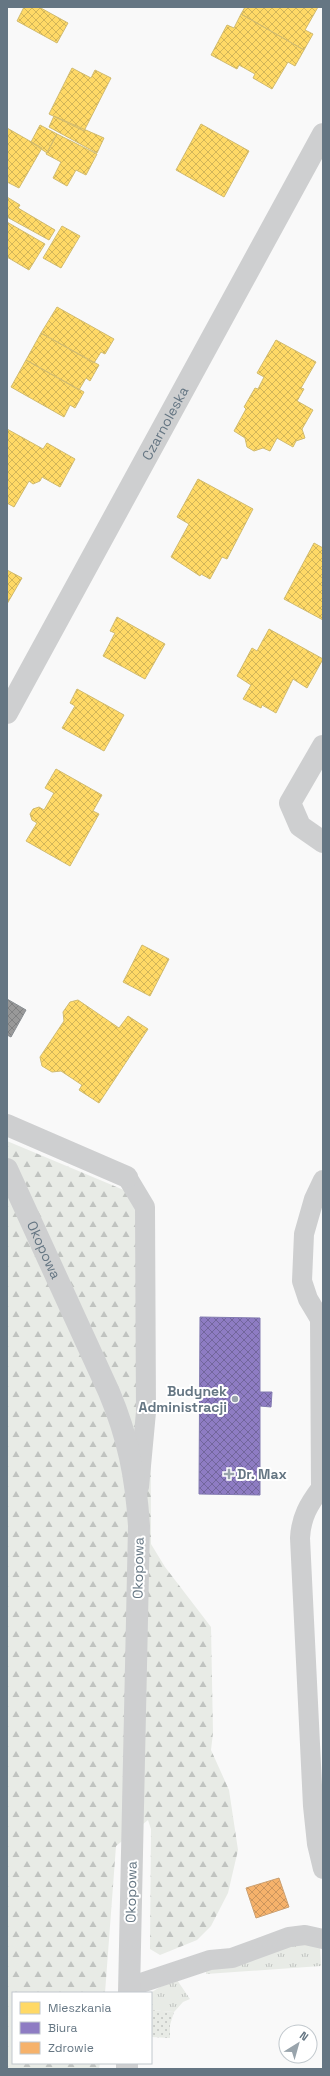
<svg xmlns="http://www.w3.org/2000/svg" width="330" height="2076" font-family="'Space Grotesk',sans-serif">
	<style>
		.grass { fill: url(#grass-tufts) }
		.forest { fill: url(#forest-firs) }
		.garden { fill: url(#garden-dots) }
		.homes { fill: url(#homes-cross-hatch); stroke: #d1bb6f }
		.offices { fill: url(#offices-cross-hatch); stroke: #827ab0 }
		.health { fill: url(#health-cross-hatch); stroke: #caa072 }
		.industry { fill: url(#industry-cross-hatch); stroke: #898e92 }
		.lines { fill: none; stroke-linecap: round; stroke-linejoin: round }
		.lane { stroke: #cecfd0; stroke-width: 20 }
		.street { stroke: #cecfd0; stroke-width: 22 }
		.poi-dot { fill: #99a4ac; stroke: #fff; stroke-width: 1.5 }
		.labels { text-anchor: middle; stroke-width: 4; stroke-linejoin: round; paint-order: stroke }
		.street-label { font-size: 14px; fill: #657683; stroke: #fff }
		.poi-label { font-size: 14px; font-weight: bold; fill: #657683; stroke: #fff; text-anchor: end }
	</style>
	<defs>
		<pattern id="grass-tufts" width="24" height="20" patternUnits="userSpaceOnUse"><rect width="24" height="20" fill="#e8ebe6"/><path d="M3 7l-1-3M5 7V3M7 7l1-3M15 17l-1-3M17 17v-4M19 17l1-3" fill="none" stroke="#c0c3c0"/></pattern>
		<pattern id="forest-firs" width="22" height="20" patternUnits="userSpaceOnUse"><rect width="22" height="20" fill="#e8ebe6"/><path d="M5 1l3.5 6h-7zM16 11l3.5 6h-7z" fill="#c0c3c0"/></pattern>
		<pattern id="garden-dots" width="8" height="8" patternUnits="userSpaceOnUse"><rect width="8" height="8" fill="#e8ebe6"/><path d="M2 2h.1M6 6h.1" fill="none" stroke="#c0c3c0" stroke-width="1.8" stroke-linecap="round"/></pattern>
		<pattern id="homes-cross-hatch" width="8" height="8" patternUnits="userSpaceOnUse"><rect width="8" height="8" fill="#ffd966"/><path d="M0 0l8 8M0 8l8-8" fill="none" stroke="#d2b559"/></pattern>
		<pattern id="offices-cross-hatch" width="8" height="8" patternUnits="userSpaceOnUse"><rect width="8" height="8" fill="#8e7cc3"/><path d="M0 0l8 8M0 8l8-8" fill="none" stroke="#72669c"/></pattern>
		<pattern id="health-cross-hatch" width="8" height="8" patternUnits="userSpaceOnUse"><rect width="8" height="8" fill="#f6b26b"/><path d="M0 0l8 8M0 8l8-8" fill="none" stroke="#cb955d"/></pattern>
		<pattern id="industry-cross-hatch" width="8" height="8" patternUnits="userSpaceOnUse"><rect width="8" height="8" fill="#999"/><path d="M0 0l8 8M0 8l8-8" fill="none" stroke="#808182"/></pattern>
	</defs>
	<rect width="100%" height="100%" fill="#f9f9f9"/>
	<path class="grass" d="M292,1944l28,2 1,20 -115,8v-4z
		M177,1980l13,19 -7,3 -9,10 -23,-2 1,-18 8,-5z"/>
	<path class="forest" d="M7,1141l143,60 1,343 14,23 46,60 2,106 -2,17 18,40 9,60 -10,43 -17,33 -14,14 -37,15 -10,-6 1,-120 -3,-9 -32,26 -11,147h-92v70h87l-1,6h-92z"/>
	<path class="garden" d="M151,2010l23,2 -4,13v13l-19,-1z"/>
	<path class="homes" d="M24,7h15l29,16 -11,20 -40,-22z
		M245,7h73l-13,23 8,4 -9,16 -63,-36z
		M241,14l63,36 -9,16 -7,-4 -16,27 -19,-11 2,-4 -16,-9 -2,4 -26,-14 16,-30 7,3z
		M72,68l19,10 4,-8 16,8 -27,53 -35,-17z
		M54,116l50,22 -7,15 -48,-26z
		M201,124l48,27 -25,46 -48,-27z
		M40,125l17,9 -10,19 -16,-11z
		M7,128l35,20 -23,40 -12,-6z
		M57,134l40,20 -11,21 -10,-5 -9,16 -14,-8 8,-16 -15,-8z
		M7,197l13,8 -2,3 37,22 -6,10 -42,-23z
		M7,222l38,22 -16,26 -22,-13z
		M62,226l18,10 -19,32 -18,-10z
		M57,307l57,32 -9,15 -4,-2 -7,11 -53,-30z
		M41,333l58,32 -9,16 -4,-3 -7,12 -53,-30z
		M276,340l40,22 -15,26 3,1 -7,12 16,9 -11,19 3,9 -9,3 -3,6 -16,-9 -7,13 -7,-3 -9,3 -7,-4 -2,-9 -11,-7 12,-22 -2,-2 11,-19 3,1 6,-12 -7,-4z
		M26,360l58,32 -9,16 -5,-3 -6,12 -53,-30z
		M7,429l36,20 4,-6 28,16 -15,28 -18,-10 -2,4 -7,3 -4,-3 -15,26 -7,-4z
		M198,479l55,30 -26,50 -5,-2 -12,22 -9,-5 -1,2 -29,-19 18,-33 -12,-7z
		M314,543l9,5v72l-39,-21z
		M7,570l15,8 -15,26z
		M117,617l48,27 -20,35 -42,-23 12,-23 -5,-2z
		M269,629l54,30 -16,29 -14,-9 -17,34 -14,-8 -1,3 -18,-9 8,-14 -14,-9 15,-28 5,3z
		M77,689l47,26 -20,36 -42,-23 13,-22 -5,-3z
		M56,769l46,26 -9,16 6,3 -29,52 -44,-25 11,-18 -5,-3 -2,-6 3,-5 6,-2 5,3 10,-17 -9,-5z
		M142,945l27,14 -19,37 -27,-14z
		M78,1000l41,28 9,-12 20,13 -49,74 -20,-13 3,-5 -21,-14 -9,1 -10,-6 -2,-9 24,-36 -1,-9 7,-10z"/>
	<path class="offices" d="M200,1317l60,1v74h12l-1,15 -11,-1v89l-61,-1z"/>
	<path class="health" d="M279,1878l10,29 -33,11 -10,-30z"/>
	<path class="industry" d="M7,999l19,11 -15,27 -4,-2z"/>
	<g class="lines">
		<path class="lane" d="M127,1177l18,30 1,205 -7,75
			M323,1180l-9,19 -10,35 -2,47 6,18 12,20 1,169c-12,16 -20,29 -21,50l13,268 4,38 6,25
			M129,1987l81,-27 22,-2 57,-21 16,-2 18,4"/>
		<g class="street">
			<path id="s1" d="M7,713l316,-579"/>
			<path d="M323,746l-33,57 10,23 23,16"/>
			<path d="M7,1125l120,52"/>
			<path id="s2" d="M7,1169l102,223c19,45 27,85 30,134l-10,467"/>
			<path d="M127,2069v-6"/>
		</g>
	</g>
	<g class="poi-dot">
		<circle cx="235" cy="1399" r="4"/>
		<path d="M227 1468h4v4h4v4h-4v4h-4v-4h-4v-4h4z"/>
	</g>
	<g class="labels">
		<g class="street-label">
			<text dy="5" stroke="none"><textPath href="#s1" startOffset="330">Czarnoleska</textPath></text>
			<text dy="5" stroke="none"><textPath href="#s2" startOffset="89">Okopowa</textPath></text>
			<text transform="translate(138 1568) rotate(-89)" y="5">Okopowa</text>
			<text transform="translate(131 1892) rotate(-89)" y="5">Okopowa</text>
		</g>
		<g class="poi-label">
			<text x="227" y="1396">Budynek<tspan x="227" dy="16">Administracji</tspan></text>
			<text x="237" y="1479" text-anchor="start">Dr. Max</text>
		</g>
	</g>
	<rect width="330" height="2076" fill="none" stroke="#657683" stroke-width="16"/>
	<rect x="12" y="1992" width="140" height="72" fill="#ffffff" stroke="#c1c8cd"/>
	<rect x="20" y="2002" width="20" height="12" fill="#ffd966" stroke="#c1c8cd"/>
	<text x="48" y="2012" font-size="12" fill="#657683">Mieszkania</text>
	<rect x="20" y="2022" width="20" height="12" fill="#8e7cc3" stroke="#c1c8cd"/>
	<text x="48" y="2032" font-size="12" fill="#657683">Biura</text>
	<rect x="20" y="2042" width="20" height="12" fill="#f6b26b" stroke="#c1c8cd"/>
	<text x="48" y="2052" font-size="12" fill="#657683">Zdrowie</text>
	<g transform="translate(298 2044) rotate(37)"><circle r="19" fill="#ffffff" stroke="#c1c8cd"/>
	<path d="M0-3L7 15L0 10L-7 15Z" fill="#99a4ac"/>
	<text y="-6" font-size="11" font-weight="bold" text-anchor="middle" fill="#657683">N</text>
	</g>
</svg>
